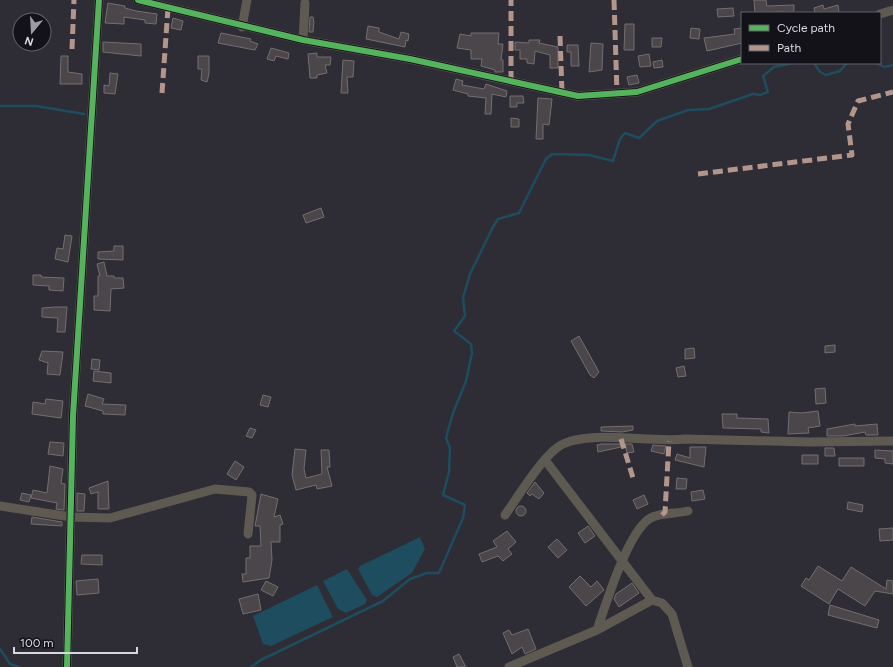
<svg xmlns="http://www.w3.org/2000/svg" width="893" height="667" font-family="Figtree,sans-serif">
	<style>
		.water { fill: #1d4d5e }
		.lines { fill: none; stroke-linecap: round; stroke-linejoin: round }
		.stream { stroke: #1d4d5e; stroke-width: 2.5 }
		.building { fill: #4b4649; stroke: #746e70 }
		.minor { stroke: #5e5a52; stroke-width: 9 }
		.quiet { stroke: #b2968c; stroke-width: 5; stroke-dasharray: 10 5; stroke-linecap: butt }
		.cycleway-casing { stroke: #141219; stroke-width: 8 }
		.cycleway { stroke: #56b35d; stroke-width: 6 }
	</style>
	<rect width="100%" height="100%" fill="#2e2c34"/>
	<path class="water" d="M420,537l5,12 -13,24 -35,24 -5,-2 -14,-26 2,-3z
		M347,569l20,31 -2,4 -19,9 -8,-4 -15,-28z
		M317,585l16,32 -62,29 -8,-2 -10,-28z"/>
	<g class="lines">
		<path class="stream" d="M814,63l6,9 6,3 14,-4 7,-8
			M876,63l8,4 9,-2
			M0,106h36l48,8
			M0,649l10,15 9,3
			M251,667l10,-7 122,-59 27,-22 17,-6h12l24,-55 2,-13 -22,-10 6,-23 1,-24 -4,-10 7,-25 13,-32 6,-28 -1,-9 -17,-13 11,-15 -2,-18 7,-24 23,-47 5,-8 21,-6 27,-54 6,-5 37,1 24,6 7,-22 5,-6 14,5 18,-17 31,-11 21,-1 44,-15 7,1 8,-3 -5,-16 11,-9 19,-4"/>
	</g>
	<path class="building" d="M754,0h12l1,6 27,-1v5l-1,3 -12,-1 -26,1z
		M108,3l17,3v2l11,3 21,3 -1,10 -11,-1v-3l-21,-3v7l-19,-1z
		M823,5l1,4 14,-4 1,8h-24l-1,-5z
		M733,8l1,8 -16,1 -1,-8z
		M310,17h3l1,5 -1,10h-4z
		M173,18l10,3 -2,9 -10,-2z
		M625,24h9v26h-10z
		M368,26l11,2v4l20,7 2,-7 8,2 -1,7 -2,-1 -1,7 -39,-8z
		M691,28l9,1 -1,10 -9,-1z
		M742,28v15l-35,8 -3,-13 31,-4 -1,-5z
		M221,33l30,6 -1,2 8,3 -3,6 -37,-7z
		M471,33h28l-1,11h5l-2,16h2v12h-8v-2l-14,-4 1,-7h-11v-9l-14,-2 3,-14 11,2z
		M652,38h10l-1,9h-9z
		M529,40h11l-1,3 19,4v21h-8v-13l-15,-4 -1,13 -7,-1v-4h-7v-9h-5v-8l14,1z
		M103,42l38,2v12l-38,-4z
		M591,43l12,1 -1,26 -13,2z
		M567,45h11l1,21h-8v-14h-4z
		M271,48l18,5 -1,6 -12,-3 -2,5 -7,-2z
		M317,53v4h14l-1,8h-5l2,8 -10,2v3h-7l-2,-24z
		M649,54l2,12 -11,1 -2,-11z
		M61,56h7v16l14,2v10h-22z
		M198,56h11v18l-2,8 -6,-2 1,-11h-4z
		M343,60l11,1 -1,16h-6l1,16h-7z
		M662,60l1,7 -9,1 -1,-6z
		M110,73l8,1 -3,20 -11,-1v-8l5,1z
		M637,75l2,8 -10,2 -2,-8z
		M456,79l7,2 -1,4 22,4 2,-5 21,7 -1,6 -14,-3 -1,20h-6l1,-16 -18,-2v-2l-15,-4z
		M510,96h13l1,7h-7v4h-7z
		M538,98l14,1 -3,26 -6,-1v15h-7z
		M511,118l8,1v8h-8z
		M321,208l3,9 -18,6 -3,-8z
		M65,235l7,1 -4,26 -13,-3 2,-11 6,1z
		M114,246h9v14l-25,-1v-7l16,-1z
		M104,262l3,14h7v2h9l1,10 -13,1 -1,22 -16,-1v-14h4v-20h2l-3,-12z
		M33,275h8v2l23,1 -1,13 -14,-1v-4l-16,-1z
		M55,307h12l-2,25h-8l1,-14 -16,-1v-9z
		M579,336l20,36 -5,6 -4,-3 -19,-34z
		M835,345v7l-10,1v-7z
		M694,348l1,10 -10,1v-10z
		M42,351l21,1 -3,23 -13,-1 1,-11 -9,-3z
		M92,359l8,1 -1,10 -8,-1z
		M684,366l2,10 -8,1 -2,-9z
		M94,371l17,2v10l-18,-2z
		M825,388l1,15 -10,1 -1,-15z
		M88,394l16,5 -2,5 24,1 -1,10 -22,-1v-3l-18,-5z
		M263,395l8,2 -3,10 -8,-2z
		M46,399l17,2 -2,17 -29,-4 1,-12 12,2z
		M818,411l2,15 -12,2 1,5 -21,1 1,-22 12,1z
		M722,414h15v4l31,1 1,14 -8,-1v-3l-38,-1z
		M855,424v2l22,-2 1,11h-12l-1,-3 -22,4h-16v-7z
		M633,426v4l-11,2 -21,-1v-4z
		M250,428l6,2 -4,8 -6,-2z
		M50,442l14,1 -1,13 -15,-2z
		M601,444h19l1,3 -23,5 -1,-7z
		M625,444h7l2,8 -7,1z
		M653,445l13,1 -2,8 -13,-3z
		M690,447h16l-2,20 -29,-7 2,-6 13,4z
		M825,448h9l1,8h-10z
		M295,449l11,1 -2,19 2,9 16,-4 -1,-24h8l1,17h-3l5,19 -15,3 -1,-4 -20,5 -4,-15z
		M875,450l18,1v13l-8,-1v-4l-10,-1z
		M802,455h16v9h-16z
		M839,458h25v8h-25z
		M235,461l9,6 -8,13 -9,-6z
		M50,466l13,3 -2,14 4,1 -1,26 -8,-1 1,-6 -26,-5 2,-8 14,3z
		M677,478l10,1 -1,10h-10z
		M108,481l1,28h-11v-17l-7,2 -2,-6z
		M535,482l9,11 -5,6 -7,-5 -2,2 -3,-3z
		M703,490l2,9 -13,2 -1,-9z
		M22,493l9,2 -2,7 -9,-2z
		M77,493l8,1 -1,17h-7z
		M261,494l17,5 -4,18 6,-2 3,9 -3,1v17h-9l1,18 -3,18 -26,4 -1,-8h4v-16h4v-12h11l-1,-20h-5z
		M644,495l4,9 -11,5 -4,-9z
		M848,502l15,3 -1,7 -15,-3z
		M516 511a5 5 0 1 1 10 0a5 5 0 1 1-10 0Z
		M32,517l30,5v4l-31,-2z
		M588,526l7,10 -10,7 -7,-10z
		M893,528v12l-13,1 -1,-12z
		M507,531l9,11 -8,7 4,5 -9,7 -5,-5 -16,6 -3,-8 18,-7 -4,-6z
		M557,539l10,11 -9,8 -10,-11z
		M82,555h20v10l-21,-1z
		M818,566l24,15 9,-14 35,22 1,-9 6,1v13l-18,-3 -10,15 -27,-17 -9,15 -28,-18 5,-8 3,2z
		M580,576l11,11 6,-6 7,9 -18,16 -17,-19z
		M98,579l1,14 -22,2 -1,-14z
		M266,581l12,6 -5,9 -12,-6z
		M632,583l7,10 -20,14 -5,-8 2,-5z
		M258,594l3,16 -18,4 -4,-15z
		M830,605l49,15 -2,8 -49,-13z
		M528,629l8,20 -11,5 -3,-7 -10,7 -9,-21 6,-3 3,5z
		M459,654l7,13h-9l-4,-10z"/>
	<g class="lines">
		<path class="minor" d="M138,0l165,40 107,19 168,37 59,-4 105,-33
			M880,14l13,-4
			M242,27l5,-27
			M303,40l2,-37
			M545,460l107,140 10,3 10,11 16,53
			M0,506l71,11 39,1 105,-29 34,3 3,3 -4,39
			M505,515c13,-18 39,-62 58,-71 28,-14 88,-1 122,-5l124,3 84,-1
			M597,630c9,-26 30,-96 52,-111 10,-7 27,-5 39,-8
			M67,667l6,-251 26,-416
			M509,667l88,-37 55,-30"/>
		<path class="quiet" d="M614,0l3,93
			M560,36l2,57
			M72,49l2,-49
			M511,81v-81
			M162,93l6,-85
			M698,174l154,-19 -4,-31 10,-23 35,-9
			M621,439l13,42
			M662,515l3,-3 4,-71"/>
		<g class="cycleway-casing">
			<path id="cycleway" d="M138,0l165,40 107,19 168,37 59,-4 105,-33
				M67,667l6,-251 26,-416"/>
		</g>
		<use href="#cycleway" class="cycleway"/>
	</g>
	<rect x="741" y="12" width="140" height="52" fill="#141219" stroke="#636169"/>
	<rect x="749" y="25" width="20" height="6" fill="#56b35d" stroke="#636169"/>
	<text x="777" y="32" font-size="12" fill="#dad7e2">Cycle path</text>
	<rect x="749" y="45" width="20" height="6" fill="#b2968c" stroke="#636169"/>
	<text x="777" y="52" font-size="12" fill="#dad7e2">Path</text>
	<g transform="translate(32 32) rotate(198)"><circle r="19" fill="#141219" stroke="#636169"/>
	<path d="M0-3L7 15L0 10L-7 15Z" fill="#9e9ba5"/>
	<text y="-6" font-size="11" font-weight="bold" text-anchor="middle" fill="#dad7e2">N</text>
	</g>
	<path d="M14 647v6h123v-6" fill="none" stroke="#dad7e2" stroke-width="2"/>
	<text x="20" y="647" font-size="12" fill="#dad7e2" stroke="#141219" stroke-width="3" paint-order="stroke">100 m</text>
</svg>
